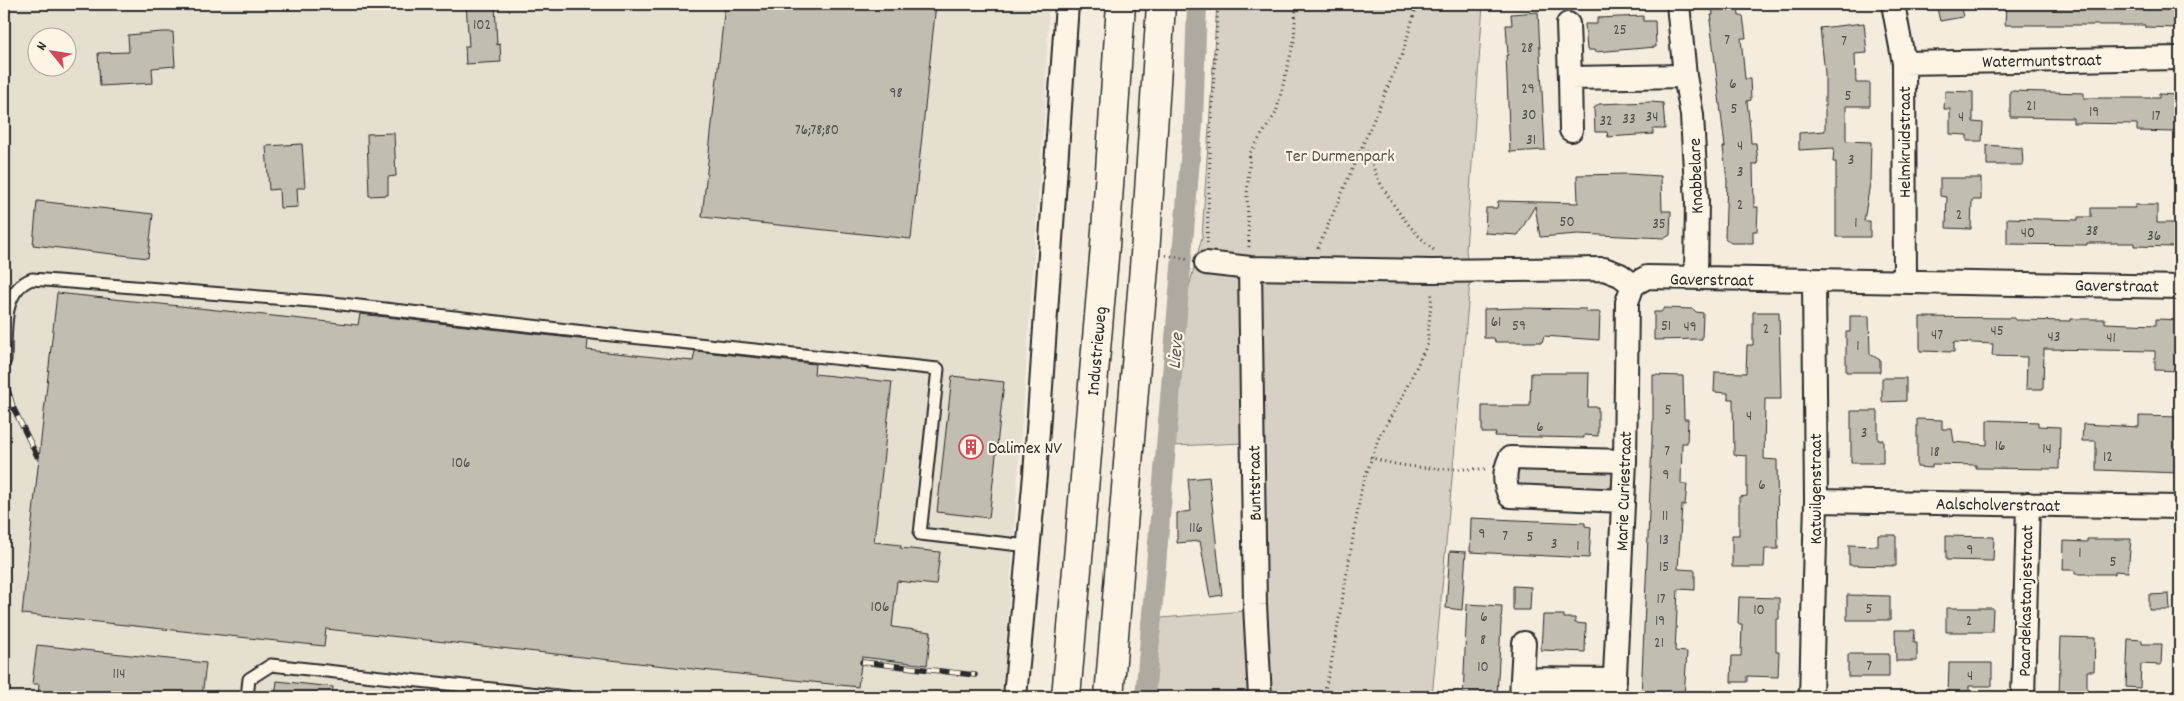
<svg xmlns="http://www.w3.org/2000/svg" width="2184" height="701" font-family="Dekko,sans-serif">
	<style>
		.built { fill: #e5dfd0; fill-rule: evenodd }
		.green { fill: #d6d1c4; stroke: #807e78 }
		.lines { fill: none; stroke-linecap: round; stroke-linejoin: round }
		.canal { stroke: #afaaa0; stroke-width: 20 }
		.building { fill: #c2bdb1; stroke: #2b2b2b }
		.service-casing { stroke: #2b2b2b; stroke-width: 15 }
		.minor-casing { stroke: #2b2b2b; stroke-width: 26 }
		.trunk-casing { stroke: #2b2b2b; stroke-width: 31 }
		.path { stroke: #2b2b2b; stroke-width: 3; stroke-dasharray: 1 4; stroke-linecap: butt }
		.service { stroke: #fcf5e5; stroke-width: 11 }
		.minor { stroke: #fcf5e5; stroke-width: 22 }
		.trunk { stroke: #fcf5e5; stroke-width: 28 }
		.rail-casing { stroke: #2b2b2b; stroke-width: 5.5 }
		.rail { stroke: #fcf5e5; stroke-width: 4; stroke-dasharray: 11; stroke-linecap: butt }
		.labels { text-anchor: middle; stroke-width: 4.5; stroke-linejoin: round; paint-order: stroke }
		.number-label { font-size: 15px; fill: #51504c }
		.street-label { font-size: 18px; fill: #2b2b2b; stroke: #fcf5e5 }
		.park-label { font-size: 18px; fill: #565451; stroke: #fcf5e5 }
		.poi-label { font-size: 18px; fill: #2b2b2b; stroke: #fcf5e5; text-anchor: start }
		.water-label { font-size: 19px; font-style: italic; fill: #595754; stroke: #fcf5e5 }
	</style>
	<rect width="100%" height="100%" fill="#f4edde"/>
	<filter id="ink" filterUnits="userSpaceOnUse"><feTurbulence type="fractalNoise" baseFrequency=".02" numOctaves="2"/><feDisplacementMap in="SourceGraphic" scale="10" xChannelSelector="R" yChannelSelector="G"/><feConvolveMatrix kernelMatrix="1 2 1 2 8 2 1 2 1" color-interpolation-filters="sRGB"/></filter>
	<g filter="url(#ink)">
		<path class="built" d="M4,4h1045l-4,99 -43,594h-998zM38,38h30v30h-30z"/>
		<path class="green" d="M1217,4h266l-17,246 4,32 -38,415h-162l-13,-395 -13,141 -70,3 8,-132 20,-77z
			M1519,464l91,3c5,10 3,17 -3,25l-94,-7z
			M1244,611l5,86h-95l7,-79z
			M1591,687l15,10h-78l7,-9z"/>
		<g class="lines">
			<path class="canal" d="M1145,697l48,-573 4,-120"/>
		</g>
		<path class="building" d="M466,4h29l2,41 3,-1 1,18 -35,2 -1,-18h4z
			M725,4h211l-25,235 -209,-22z
			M1738,4l1,12h4l3,22h-5l4,41h5l1,21 -4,1 3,27 1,15h5l2,21h-5l1,43h4l-1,24h-4v12h-22l-6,-5 2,-57 -4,-34h2l-15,-127h2l-1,-5h2l-1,-8z
			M1936,4h24l3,13 -23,4z
			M2006,4h174v24l-35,-1v-2h-140z
			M1538,12l7,138 -35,2 -4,-97h2l-2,-30h6l-1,-11z
			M1643,16v5h12l1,26 -61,5 -1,-2h-7l-2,-26h12v-6z
			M1864,23l3,30 -12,1 1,29h14v23h-24v35l25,1 -1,41 -6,38h6v16h-34v-75h-3l1,-14 -35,2v-17l26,-2v-58l-5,-45z
			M162,32h11l2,34 -23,2 1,15 -53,3 -2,-33 31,-1 -1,-17z
			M1945,91l28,1v30l10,1 -1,18h-15v-6l-17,-1v-25h-6z
			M2010,91l74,2v5h75v-4l16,1v37l-38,-1v-7l-64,-1v-5l-63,-1z
			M1650,102l13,1 2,26h-12v5l-45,3 -1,-5h-12l-1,-24 5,-4z
			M394,133l2,43 -8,1v18l-19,1 -2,-62z
			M302,144l3,44h-8l1,19 -18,1 -1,-19 -10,1 -3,-44z
			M1987,145l35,3 1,17h-36z
			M1628,174l33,2 1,35h9l-1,24 -5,3 -87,-4 -38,3 -5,-31 -17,29 -33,-2 1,-25h11l1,-7 80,2 -1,-28z
			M1940,178h41v22h-9l-1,29 -25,-1 1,-31 -7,-1z
			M37,201l116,13 -5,44 -115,-13z
			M2135,205h22v18h17v24l-40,-1v-3h-47v2l-80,-1v-26l71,2v-3h13v-9h44z
			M57,293l301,32 2,-11 228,26 -1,10 106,11 2,-10 120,13 -1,10 78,8 -18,160 27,3 -1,3 40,4 -4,33 -39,-4 -5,46 39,5 -4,33 -65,-8 -4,30 -532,-58 -2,17 -302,-32z
			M1521,308l65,1 1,3h13l-1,28 -55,-4 -2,6h-47l-1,-4h-10v-29z
			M1664,308l29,1 3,3 7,1 -1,26 -48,1v-28h7z
			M1753,312h26l2,87h-16l-1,60 13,1 1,89h-13l-1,18h-32v-32h7v-38l8,-1v-40l-13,-1 -1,-56h-5v-6l-14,-1 1,-20 31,1 1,-28h6z
			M1850,316h19l1,38 10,6v12h-34v-40h4z
			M1920,317l95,1v2l56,1v-2h34v4l51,2v-6l24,1v51l-25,-1v-19l-111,-2 -1,40h-17l1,-32 -35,-1 1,-12 -39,-2v10l-34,-1z
			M1531,373h58l-1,34h10v29l-14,-1v3l-89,-2 1,-3h-14v-27h48z
			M1653,375l30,1 1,43h4l-1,24h-5l-1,41h6l-2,21h-3l-4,64 17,1v20l-17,-1 -3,62 12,1 -3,45h-43l12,-276z
			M952,376l52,6 -15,136 -52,-6z
			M1882,378h24v23l-24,1z
			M1851,411h27v29h5v23h-32z
			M2139,416l41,1 -1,56 -83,-3v-29h-14l1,-17 56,3z
			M1917,419l25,1v9h10l2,13 33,3v-25l51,2v4l22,1 -1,42 -83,-1v-3l-44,-1v4l-15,-1z
			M1209,477l13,118 -12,2 -10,-56 -23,2v-30l14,-2 -3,-32z
			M1471,518l114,5v3l6,1 -2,31 -119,-6z
			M1878,535h18v31l-47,-1v-20l29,1z
			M1946,536l48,1 -1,24 -47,-1z
			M2087,539h44l-3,33 -13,-1v3h-40v-4h-12l1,-29 23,1z
			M1450,551l16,1 -4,58 -16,-2z
			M1513,586l18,1 -1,23h-17z
			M2169,594l1,16h-21v-15z
			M1847,595l43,1v24h-43z
			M1739,597l40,1v21h-3v33h3l-1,25 -31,-1v6h-16l1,-26h9l1,-32h-4z
			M1467,604l35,2 -5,91h-34z
			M1946,608h47l-1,24h-46z
			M1543,615h21v3h11v5l11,1 -1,28 -44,-2z
			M1895,630h20l-1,12h3v19h-21z
			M2061,637l34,1 -1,33h-7v25l-2,1 -26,-1z
			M2128,639l14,1v4h20l-1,21 -20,-1 -1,24 -14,-1z
			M37,645l169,18 -4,34h-164l1,-13h-7z
			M1848,654h41v23h-41z
			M1949,663h43v23h-23v9h-21z
			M277,681l56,6 -1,10h-57z"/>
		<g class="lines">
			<g class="service-casing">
				<path id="service" d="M5,360c1,-27 -4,-70 27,-81l292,23 278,32 336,35 -18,165 109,12
					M247,697l2,-18 22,-14 296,32"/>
			</g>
			<g class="minor-casing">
				<path id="minor" d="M1678,4l7,72 7,39 2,38 3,48 -1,77
					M1893,4l11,59 1,217
					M1568,24l2,54 115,-2
					M1904,63l276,-5
					M1570,78l1,52
					M1206,263l44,5 182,3 172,-2 16,6 13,10
					M1250,268l5,337 5,92
					M1623,501l-113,-5c-7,-13 -6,-25 0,-38l115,3
					M1816,501l364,6
					M1522,679l93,1
					M1015,697l20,-222 32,-471
					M1521,697l3,-54
					M1614,697l11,-236 2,-159 6,-17 14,-8 533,10
					M1811,697l5,-196 -2,-219
					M2023,697l5,-193"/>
			</g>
			<g class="trunk-casing">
				<path id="trunk" d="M1066,697l39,-451 16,-242
					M1109,697l36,-442 16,-251"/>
			</g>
			<path class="path" d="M1363,147c8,10 10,21 15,32 16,28 31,50 56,71
				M1207,243l4,-115 7,-124
				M1249,247l-2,-52 3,-42 26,-40 18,-72 2,-37
				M1318,248l85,-196 14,-48
				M1166,255l21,4
				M1370,457c35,13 78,12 115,12
				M1323,697l8,-33 31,-178 17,-49 22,-38 26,-54 5,-53"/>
			<use href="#service" class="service"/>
			<use href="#minor" class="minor"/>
			<use href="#trunk" class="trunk"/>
			<g class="rail-casing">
				<path id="rail" d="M4,375l9,32 24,49
					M862,662l113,13"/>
			</g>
			<use href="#rail" class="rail"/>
		</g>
	</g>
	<defs>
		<g id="building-ring" transform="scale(1.25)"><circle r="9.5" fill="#fcf5e5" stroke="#d1495b" stroke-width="1.5"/><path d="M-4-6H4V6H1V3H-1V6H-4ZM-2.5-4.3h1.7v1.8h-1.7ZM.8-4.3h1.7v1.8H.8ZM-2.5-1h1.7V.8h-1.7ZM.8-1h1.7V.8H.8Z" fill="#d1495b"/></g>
	</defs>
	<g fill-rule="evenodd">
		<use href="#building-ring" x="971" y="447"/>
	</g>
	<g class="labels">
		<g class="number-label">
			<text x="482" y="29">102</text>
			<text x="1620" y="34">25</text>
			<text x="1727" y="44">7</text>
			<text x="1844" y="45">7</text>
			<text x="1527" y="52">28</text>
			<text x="1733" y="88">6</text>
			<text x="1528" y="93">29</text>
			<text x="896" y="97">98</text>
			<text x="1848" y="100">5</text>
			<text x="2031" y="110">21</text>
			<text x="1734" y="113">5</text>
			<text x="2094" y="116">19</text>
			<text x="1529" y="119">30</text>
			<text x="2156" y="120">17</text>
			<text x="1652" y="121">34</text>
			<text x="1961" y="121">4</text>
			<text x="1629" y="123">33</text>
			<text x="1606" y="125">32</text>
			<text x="817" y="134">76;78;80</text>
			<text x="1531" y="144">31</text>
			<text x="1740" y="150">4</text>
			<text x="1851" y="164">3</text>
			<text x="1740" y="176">3</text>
			<text x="1740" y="209">2</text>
			<text x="1959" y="219">2</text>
			<text x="1567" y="226">50</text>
			<text x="1856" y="227">1</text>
			<text x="1659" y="228">35</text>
			<text x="2092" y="235">38</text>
			<text x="2028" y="237">40</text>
			<text x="2154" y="240">36</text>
			<text x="1496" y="326">61</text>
			<text x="1519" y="330">59</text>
			<text x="1666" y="330">51</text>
			<text x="1690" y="331">49</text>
			<text x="1766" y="333">2</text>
			<text x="1997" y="335">45</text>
			<text x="1937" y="339">47</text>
			<text x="2054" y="341">43</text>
			<text x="2111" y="342">41</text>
			<text x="1858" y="350">1</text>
			<text x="1668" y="414">5</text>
			<text x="1749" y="420">4</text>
			<text x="1540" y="431">6</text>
			<text x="1864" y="437">3</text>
			<text x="2000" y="450">16</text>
			<text x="2047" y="453">14</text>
			<text x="1667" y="455">7</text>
			<text x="1935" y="456">18</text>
			<text x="2108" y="461">12</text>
			<text x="461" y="467">106</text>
			<text x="1666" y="479">9</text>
			<text x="1762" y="489">6</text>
			<text x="1665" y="520">11</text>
			<text x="1196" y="532">116</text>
			<text x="1482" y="538">9</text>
			<text x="1505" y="540">7</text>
			<text x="1530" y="541">5</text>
			<text x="1664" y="544">13</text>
			<text x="1554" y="548">3</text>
			<text x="1578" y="550">1</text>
			<text x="1970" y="554">9</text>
			<text x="2080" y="557">1</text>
			<text x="2113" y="566">5</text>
			<text x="1664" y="571">15</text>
			<text x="1661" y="603">17</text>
			<text x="880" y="611">106</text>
			<text x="1869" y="613">5</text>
			<text x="1759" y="614">10</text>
			<text x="1484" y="621">6</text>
			<text x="1660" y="625">19</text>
			<text x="1969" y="625">2</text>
			<text x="1483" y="644">8</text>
			<text x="1659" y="647">21</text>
			<text x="1869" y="670">7</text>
			<text x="1483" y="671">10</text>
			<text x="119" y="678">114</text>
			<text x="1970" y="680">4</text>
		</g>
		<g class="street-label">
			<text transform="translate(2042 60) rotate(-1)" y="6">Watermuntstraat</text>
			<text transform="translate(1904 142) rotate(-90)" y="6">Helmkruidstraat</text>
			<text transform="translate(1695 176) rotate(-92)" y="6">Knabbelare</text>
			<text transform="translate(1712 279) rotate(1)" y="6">Gaverstraat</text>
			<text transform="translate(2117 285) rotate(1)" y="6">Gaverstraat</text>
			<text transform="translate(1096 351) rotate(-85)" y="6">Industrieweg</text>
			<text transform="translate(1254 483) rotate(-91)" y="6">Buntstraat</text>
			<text transform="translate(1815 489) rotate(-90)" y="6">Katwilgenstraat</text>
			<text transform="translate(1623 491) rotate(-88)" y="6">Marie Curiestraat</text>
			<text transform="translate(1998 504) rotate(1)" y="6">Aalscholverstraat</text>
			<text transform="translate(2025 601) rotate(-89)" y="6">Paardekastanjestraat</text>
		</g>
		<g class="park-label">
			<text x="1340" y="161">Ter Durmenpark</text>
		</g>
		<g class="poi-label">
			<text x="988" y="453">Dalimex NV</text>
		</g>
		<g class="water-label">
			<text transform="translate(1174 351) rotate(-85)" y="7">Lieve</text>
		</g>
	</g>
	<rect width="2184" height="701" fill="none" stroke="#fcf5e5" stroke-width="20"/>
	<rect x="10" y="10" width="2164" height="681" fill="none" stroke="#2b2b2b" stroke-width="2" filter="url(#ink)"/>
	<g transform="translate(52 52) rotate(300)"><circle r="24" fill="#fcf5e5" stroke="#a8a49b"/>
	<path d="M0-4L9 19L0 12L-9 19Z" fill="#d1495b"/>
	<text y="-8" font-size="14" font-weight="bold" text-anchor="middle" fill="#2b2b2b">N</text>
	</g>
</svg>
